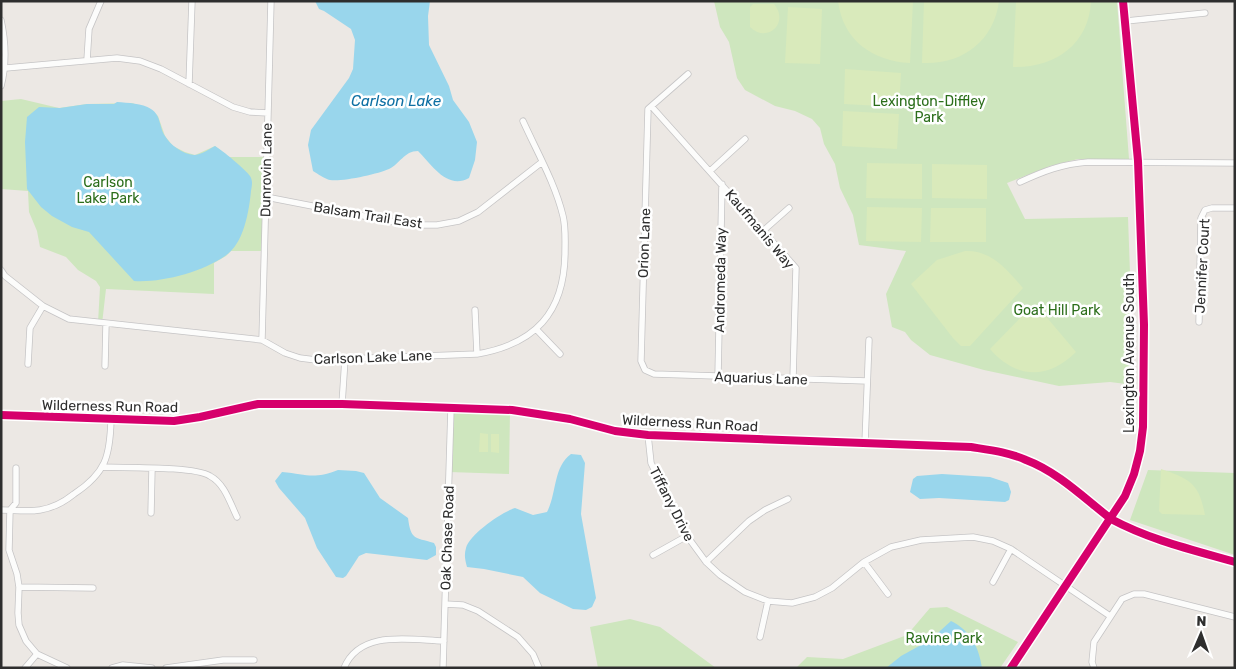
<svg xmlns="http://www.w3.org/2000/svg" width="1236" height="669" font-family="Rubik,sans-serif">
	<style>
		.green { fill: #cee6be }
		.pitch { fill: #d9eabb }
		.water { fill: #99d6ec }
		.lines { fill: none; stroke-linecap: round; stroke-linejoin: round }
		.street-casing { stroke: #c5c4c5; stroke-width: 7 }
		.secondary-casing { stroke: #c5c4c5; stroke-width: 9 }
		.street { stroke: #fcfcfb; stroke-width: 5.5 }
		.secondary { stroke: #fcfcfb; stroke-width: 8 }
		.cycleway-casing { stroke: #fff; stroke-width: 11 }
		.cycleway { stroke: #d6006c; stroke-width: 8 }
		.labels { text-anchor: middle; stroke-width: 5; stroke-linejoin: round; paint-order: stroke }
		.park-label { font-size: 14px; fill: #2c6e1b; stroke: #fff }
		.street-label { font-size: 14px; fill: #2e2e2e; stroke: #fff }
		.water-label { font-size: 15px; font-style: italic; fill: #0d6fa3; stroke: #fff }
	</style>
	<rect width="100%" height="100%" fill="#ece8e4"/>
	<path class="green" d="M714,1h403l12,158h-51l-28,7 -43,17 18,36 103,-2 6,168 -24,-3 -51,4 -75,-16 -54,-15 -19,-15 -6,-8 -13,-5 -6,-33 20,-43 -47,-6 -6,-30 -13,-27 -5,-24 -11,-20 -4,-16 -8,-9 -17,-8 -20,-5 -30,-16 -8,-12 -8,-36 -9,-15z
		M21,99l38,9 28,-4 45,-1 18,6 8,7 7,20 8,10 12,6 10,3 20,-9 14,11h38l-3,94h-33l-5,5 -12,7v31l-108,-5 -4,35 -4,-1 2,-36 -4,-6 -18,-11 -12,-13 -26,-10 -3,-16 -8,-19 -1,-21 -27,-2v-88z
		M451,408l59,2 -1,64 -60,-2z
		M1148,470l87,3v82l-105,-35z
		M947,607l71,35 -18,26h-204l11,-11 36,2 64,-24 23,-27z
		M630,619l30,8 56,41h-118l-8,-41z"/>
	<path class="pitch" d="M838,1h75l-3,62c-37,-2 -67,-22 -72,-62z
		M924,1h75c-5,41 -38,64 -77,62z
		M1016,1h75c-2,44 -37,67 -78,66z
		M753,4h21c16,19 -7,40 -24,23v-20z
		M788,7l34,2 -2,55 -35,-1z
		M845,69l56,4 -2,34 -55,-3z
		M843,111l56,3 -2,35 -55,-3z
		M867,163l55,1v35l-56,-1z
		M932,164l55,1v34l-55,-1z
		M867,207l55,1 -1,34 -55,-1z
		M931,208h55v34h-56z
		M965,251c27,-1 42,19 58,37l-53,58h-9l-8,-8 -42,-54 26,-24z
		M1031,307h7l38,45c-28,28 -60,27 -86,-3z
		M480,433l8,1v18h-9z
		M491,434h8v19l-8,-1z
		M1161,469c29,10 38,14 44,46l-43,-1 -3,-3z"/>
	<path class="water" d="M315,1h115l-2,15 1,29 20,41 4,14 16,22 8,20 -2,18 -6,18c-22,12 -37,-13 -51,-27 -14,0 -18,13 -29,18 -11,5 -47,13 -59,11 -5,-1 -12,-6 -17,-9l-5,-26 3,-15 38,-52 4,-9 2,-29 -4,-11 -27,-18 -5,-2z
		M117,102c11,1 25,1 34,7 10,6 8,18 14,27 5,9 18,18 29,19 7,0 15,-6 21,-9 7,4 30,23 35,30 3,5 2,9 1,15 -2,20 -7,53 -26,65 -23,16 -64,27 -91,25l-45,-49 -17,-5 -20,-11 -11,-9 -14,-18 -2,-47 2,-25 12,-10 21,1 27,-4h27z
		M571,454l10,1 4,8 -4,51 15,84 -4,9 -6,3 -13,-1 -33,-16 -17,-16 -39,-8 -17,-2c-2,-7 -3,-12 -1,-19 4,-14 36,-36 49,-40l18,7 14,-3c10,-19 6,-45 24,-58z
		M338,470l18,1 8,2 16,25 28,20c3,22 6,19 26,25l2,4v8l-9,5 -61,-7 -7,3 -13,20 -3,2 -7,-1 -19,-29 -12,-30 -26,-30 -4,-7 7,-9c25,2 30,8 56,-2z
		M942,474l48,3 18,6 3,9 -2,8 -4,2 -66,-4 -19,1 -10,-7 3,-13 4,-3z
		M951,621c19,9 28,26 31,47h-96l15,-12 29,-16z"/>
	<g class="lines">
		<g class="street-casing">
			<path id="street" d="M1,20c5,23 6,43 0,66
				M1126,21l79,-8
				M87,60l2,-31 12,-28
				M6,68l111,-10 23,3 21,8 72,38 17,5 18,1
				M688,74l-40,35 -7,252 4,9 9,4 213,7
				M189,84l3,-83
				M652,107l144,161 -3,111
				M710,171l35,-32
				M1020,182c24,-11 42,-18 68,-20l147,1
				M266,197l144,28h27l22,-4 19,-9 64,-50
				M763,231l26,-23
				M1,270l4,6 38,30 26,13 193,21 23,13 15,5 16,2 161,-6c58,-10 87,-41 88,-100 0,-13 1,-26 -2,-38 -8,-33 -26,-64 -40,-95
				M475,310l2,44
				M1199,322l2,-104 4,-8 7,-2h23
				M536,329l24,25
				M262,340l9,-339
				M28,364l2,-36 13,-22
				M105,366l1,-42
				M718,376l4,-192
				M342,404l3,-45
				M648,435l3,28 36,73 19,26 14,13 25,17 23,9 24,2 23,-6 17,-9 32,-26 27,-15 30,-7 52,-3 20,4 18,8 99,67
				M865,443l4,-103
				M103,467c22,1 92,-1 107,9 15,8 20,27 27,41
				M16,468v35l-6,7 -1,40 8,24 2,13 -1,26 1,12 7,16 11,13 30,14
				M1,510c13,0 27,2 39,0 13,-2 24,-8 34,-16 32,-21 36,-38 37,-74
				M151,513l1,-44
				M653,555l34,-19
				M706,562l43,-41 16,-11 23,-11
				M864,562l24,32
				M993,582l18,-33
				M19,587l74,1
				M445,604l18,1 15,6 40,26 15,17 6,14
				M760,637l8,-36
				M25,668l12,-14
				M112,668l11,-3 29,3
				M166,668l57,-8h31
				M344,668c16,-39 66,-28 100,-27
				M443,668l8,-260
				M1094,668l-2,-6 2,-20 28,-43 12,-5h10l91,23"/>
		</g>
		<g class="secondary-casing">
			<path id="secondary" d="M1,415l173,6 26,-4 58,-13h84l170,6 58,9 45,12 33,4 323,12c19,3 37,5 55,13 32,12 58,38 85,59 39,21 82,31 124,43
				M1011,668l114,-172 9,-22 6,-23 3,-24 1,-102 -6,-164 -15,-160"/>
		</g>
		<use href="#street" class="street"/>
		<use href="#secondary" class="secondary"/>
		<g class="cycleway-casing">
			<path id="cycleway" d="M1,415l173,6 26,-4 58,-13h84l170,6 58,9 45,12 33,4 323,12c19,3 37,5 55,13 32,12 58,38 85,59 39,21 82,31 124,43
				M1011,668l114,-172 9,-22 6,-23 3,-24 1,-102 -6,-164 -15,-160"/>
		</g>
		<use href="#cycleway" class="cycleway"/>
	</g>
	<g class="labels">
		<g class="park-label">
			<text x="929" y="106">Lexington-Diffley<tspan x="929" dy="16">Park</tspan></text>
			<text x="108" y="187">Carlson<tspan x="108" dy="16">Lake Park</tspan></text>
			<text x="1057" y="315">Goat Hill Park</text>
			<text x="944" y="643">Ravine Park</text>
		</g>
		<g class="street-label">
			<text transform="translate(266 170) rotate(-89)" y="5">Dunrovin Lane</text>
			<text transform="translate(368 215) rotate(9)" y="5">Balsam Trail East</text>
			<text transform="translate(760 229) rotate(50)" y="5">Kaufmanis Way</text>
			<text transform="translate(644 243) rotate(-88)" y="5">Orion Lane</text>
			<text transform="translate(1202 266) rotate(-87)" y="5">Jennifer Court</text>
			<text transform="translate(720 280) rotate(-89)" y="5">Andromeda Way</text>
			<text transform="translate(1129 353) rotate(-90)" y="5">Lexington Avenue South</text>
			<text transform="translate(373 357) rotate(-2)" y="5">Carlson Lake Lane</text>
			<text transform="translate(761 378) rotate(2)" y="5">Aquarius Lane</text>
			<text transform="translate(110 406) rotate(1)" y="5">Wilderness Run Road</text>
			<text transform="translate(690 423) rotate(3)" y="5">Wilderness Run Road</text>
			<text transform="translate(672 504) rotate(63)" y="5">Tiffany Drive</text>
			<text transform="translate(447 538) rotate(-88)" y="5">Oak Chase Road</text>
		</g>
		<g class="water-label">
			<text x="396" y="106">Carlson Lake</text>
		</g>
	</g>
	<rect width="1236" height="669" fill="none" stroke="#2e2e2e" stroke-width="5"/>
	<g transform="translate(1201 634) rotate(2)" stroke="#ffffff" stroke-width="4" paint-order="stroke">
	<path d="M0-4L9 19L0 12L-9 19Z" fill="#2e2e2e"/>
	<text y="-8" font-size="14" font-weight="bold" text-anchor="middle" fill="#2e2e2e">N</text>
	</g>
</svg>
